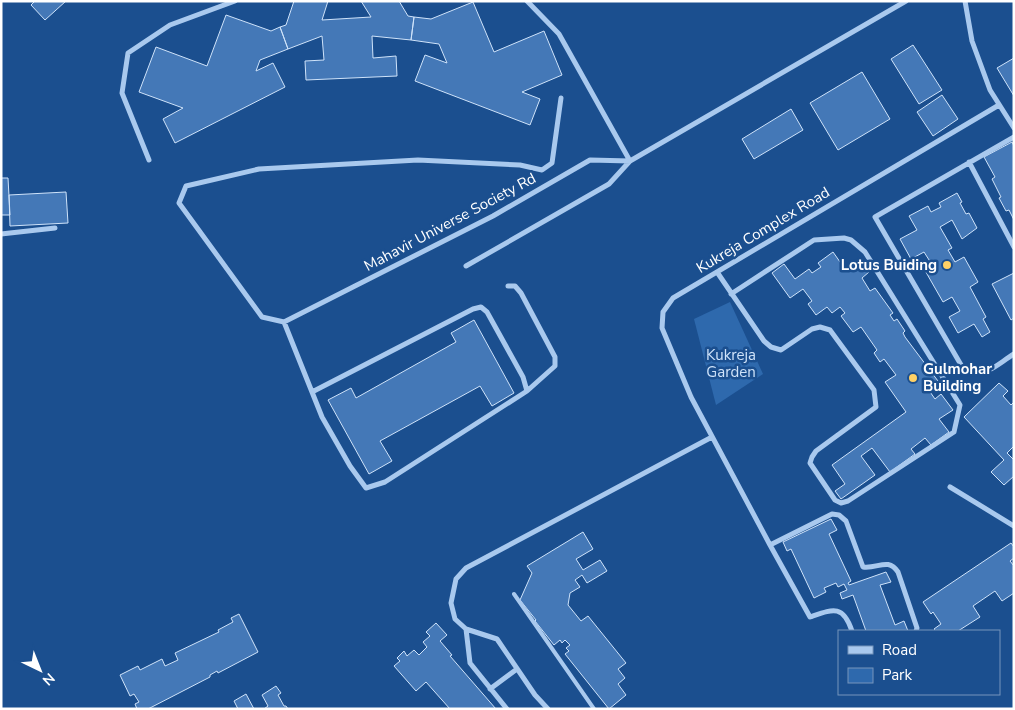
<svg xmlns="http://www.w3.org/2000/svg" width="1015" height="710" font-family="'Nunito Sans',sans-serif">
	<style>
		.green { fill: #2e69ad }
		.building { fill: #4478b7; stroke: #cfe3fa }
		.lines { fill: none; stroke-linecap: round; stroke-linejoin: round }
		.service { stroke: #a9c9ee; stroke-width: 4 }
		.minor { stroke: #a9c9ee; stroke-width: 5 }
		.poi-dot { fill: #ffd166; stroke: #1b4f8f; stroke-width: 2 }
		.labels { text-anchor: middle; stroke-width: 5; stroke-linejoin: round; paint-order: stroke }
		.street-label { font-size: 15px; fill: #fff; stroke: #1b4f8f }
		.poi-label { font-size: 15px; font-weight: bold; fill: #fff; stroke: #1b4f8f; text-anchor: end }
		.park-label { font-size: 15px; fill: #cfe3fa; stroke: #1b4f8f }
	</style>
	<rect width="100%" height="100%" fill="#1b4f8f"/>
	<path class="green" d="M730,302l33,72 -47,31 -22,-86z"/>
	<path class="building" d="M35,1h31l-21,19 -14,-15z
		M294,1h34l-6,19 49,-3 -10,-16h38l9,15 6,1 -3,23 -39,-4 1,22 23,-2 1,20 -91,4 -1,-19 19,-1 -2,-24 -34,13 -8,-22 6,-2z
		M473,2l21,50 50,-21 18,44 -40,17 18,7 -10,26 -115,-44 10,-26 22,8 -8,-19 -28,-4 3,-23 17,2z
		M226,15l45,16 9,-4 8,22 -28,11 -4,11 17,-8 12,24 -110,56 -12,-24 20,-11 -44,-16 17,-45 51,19z
		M913,45l29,45 -23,14 -28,-45z
		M1014,58v38l-17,-28z
		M862,72l28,47 -52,31 -28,-47z
		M942,95l16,24 -25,17 -16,-24z
		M791,109l12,21 -49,29 -12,-20z
		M1012,142l2,4v74l-5,-10 -3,1 -7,-13 2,-1 -9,-18 3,-2 -11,-20z
		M1,178h7l2,37h-9z
		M66,192l2,31 -58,3 -1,-31z
		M957,193l5,9 -2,1 6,11 3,-1 8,15 -15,11 -10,-19 -12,7 12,21 -4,2 7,12 9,-5 14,25 -8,5 16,30 -3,2 7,13 -8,5 -8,-13 -16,9 -9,-16 11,-6 -8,-14 -9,5 -20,-35 8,-4 -7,-11 -13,7 -11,-20 17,-9 -8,-14 19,-10 3,6 10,-5 -2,-4z
		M833,252l12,17 15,-10 9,13 -7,6 8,13 5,-3 18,25 -3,2 4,6 3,-2 8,12 -2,2 2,4 33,44 -10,8 7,10 6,-5 12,16 -14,9 10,13 -18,13 -6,-7 -14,11 4,5 -25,18 -18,-24 -11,8 14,19 -34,24 -6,-8 10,-7 -13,-19 74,-53 -21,-30 11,-7 -12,-16 -4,3 -6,-9 3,-3 -16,-23 -8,5 -12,-16 4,-3 -5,-6 -8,6 -5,-6 -11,8 -8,-11 4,-3 -9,-12 -13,9 -18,-25 12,-9 11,15 14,-10 3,4 9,-6 -3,-4z
		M1014,273v45l-3,2 -19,-36z
		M474,320l40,73 -22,13 -12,-20 -100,55 12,20 -23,13 -41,-74 23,-12 5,10 100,-56 -5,-9z
		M999,383l9,8 -5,5 8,9 3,-3v44l-7,7 7,7v16l-10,9 -13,-13 13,-12 -40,-43z
		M831,519l6,11 -8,4 22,47 -3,2 1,2 37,-13 5,10 -11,3 15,40 9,-4 4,10h-42l-13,-36 -11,4 -2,-6 7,-3 -3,-6 -6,3 -2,-4 -12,5 2,4 -12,6 -23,-49 -4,2 -4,-9z
		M583,532l10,17 -17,10 7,11 17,-10 7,11 -20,12 -5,-8 -7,5 5,7 -10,6 -2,12 13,16 7,-5 38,47 -8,6 7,9 -7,6 8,11 -17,14 -44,-55 4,-3 -3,-3 4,-3 -5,-5 -3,3 -2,-3 -6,5 -19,-24 1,-1 -16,-20 12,-27 -5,-7z
		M1011,543l3,4v11l-4,3 4,5v27l-12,8 -7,-10 -22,15 7,11 -22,14h-22l-2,-2 7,-5 -8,-12 -2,2 -8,-12z
		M239,614l19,38 -40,21 -1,-2 -7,4v2l-62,32h-11l-2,-5 4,-2 -5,-8 -4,2 -10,-21 18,-9 2,4 22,-11 3,7 13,-6 -3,-7 44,-21 -1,-2 15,-8 -2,-4z
		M436,623l11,12 -7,6 12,14 -2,1 46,53h-46l-24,-27 -10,9 -22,-25 6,-5 -3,-3 7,-7 3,5 7,-6 5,5 8,-8 -4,-5 7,-6 -4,-4z
		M276,686l5,7 -3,2 6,11h2l2,3h-24l4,-3 -6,-11z
		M246,694l8,15h-16l-4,-8z"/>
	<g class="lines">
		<path class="service" d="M514,594l80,115"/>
		<path class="minor" d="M965,1l7,40 18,49 24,38
			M561,98l-9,65 -10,7 -22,-5 -102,-5 -159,9 -73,17 -7,17 83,114 22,5 209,-106 97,-56 40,1 276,-160
			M1014,137l-139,80 89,153c20,10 32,-5 50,-16
			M149,160l-27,-67 6,-40 42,-28 65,-24
			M969,162l45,85
			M1,234l54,-6
			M466,266l143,-82 21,-23 -71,-127 -32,-33
			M717,272l47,69 7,6 10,3 31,-21 8,-2 10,3 44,60 2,17 -60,44 -4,6 -2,6 25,37 6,3 7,-2 106,-69 6,-27 -95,-153 -14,-12 -7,-2 -30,2 -83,54
			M508,286h7l6,7 34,64v9l-28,25
			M284,322l38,95 28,49 16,22 19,-6 142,-91 -4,-14 -36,-65 -6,-5 -8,2 -161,83
			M950,487l64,39
			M770,545l40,72c23,-8 33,-13 42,14
			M466,629l4,34 37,46
			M916,631l1,-3 -19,-56c-10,-15 -20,-3 -35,-5l-17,-46 -7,-6 -7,-1 -62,31 -79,-148 -29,-69 1,-16 10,-14 326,-193
			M490,689l27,-20
			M548,709l-13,-14 -38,-56 -31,-10 -11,-10 -4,-16 5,-24 10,-11 246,-131"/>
	</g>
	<g class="poi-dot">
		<circle cx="947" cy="265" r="5"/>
		<circle cx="913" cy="378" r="5"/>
	</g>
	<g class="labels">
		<g class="street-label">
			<text transform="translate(450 222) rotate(-28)" y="5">Mahavir Universe Society Rd</text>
			<text transform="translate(763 230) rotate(-31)" y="5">Kukreja Complex Road</text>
		</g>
		<g class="poi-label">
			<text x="937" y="270">Lotus Buiding</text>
			<text x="923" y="374" text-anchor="start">Gulmohar<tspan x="923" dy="17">Building</tspan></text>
		</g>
		<g class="park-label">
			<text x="731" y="360">Kukreja<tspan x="731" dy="17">Garden</tspan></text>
		</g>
	</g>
	<rect width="1015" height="710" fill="none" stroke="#ffffff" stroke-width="5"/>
	<rect x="838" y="630" width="162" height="65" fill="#1b4f8f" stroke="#7695bc"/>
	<rect x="848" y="646" width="25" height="8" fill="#a9c9ee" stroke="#7695bc"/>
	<text x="882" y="655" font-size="15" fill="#ffffff">Road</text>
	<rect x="848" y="668" width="25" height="15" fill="#2e69ad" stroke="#7695bc"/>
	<text x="882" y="680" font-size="15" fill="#ffffff">Park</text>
	<g transform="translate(40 670) rotate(137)" stroke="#1b4f8f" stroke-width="4" paint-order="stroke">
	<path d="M0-4L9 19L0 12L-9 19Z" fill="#ffffff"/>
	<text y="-8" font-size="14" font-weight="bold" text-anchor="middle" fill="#ffffff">N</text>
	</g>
</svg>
